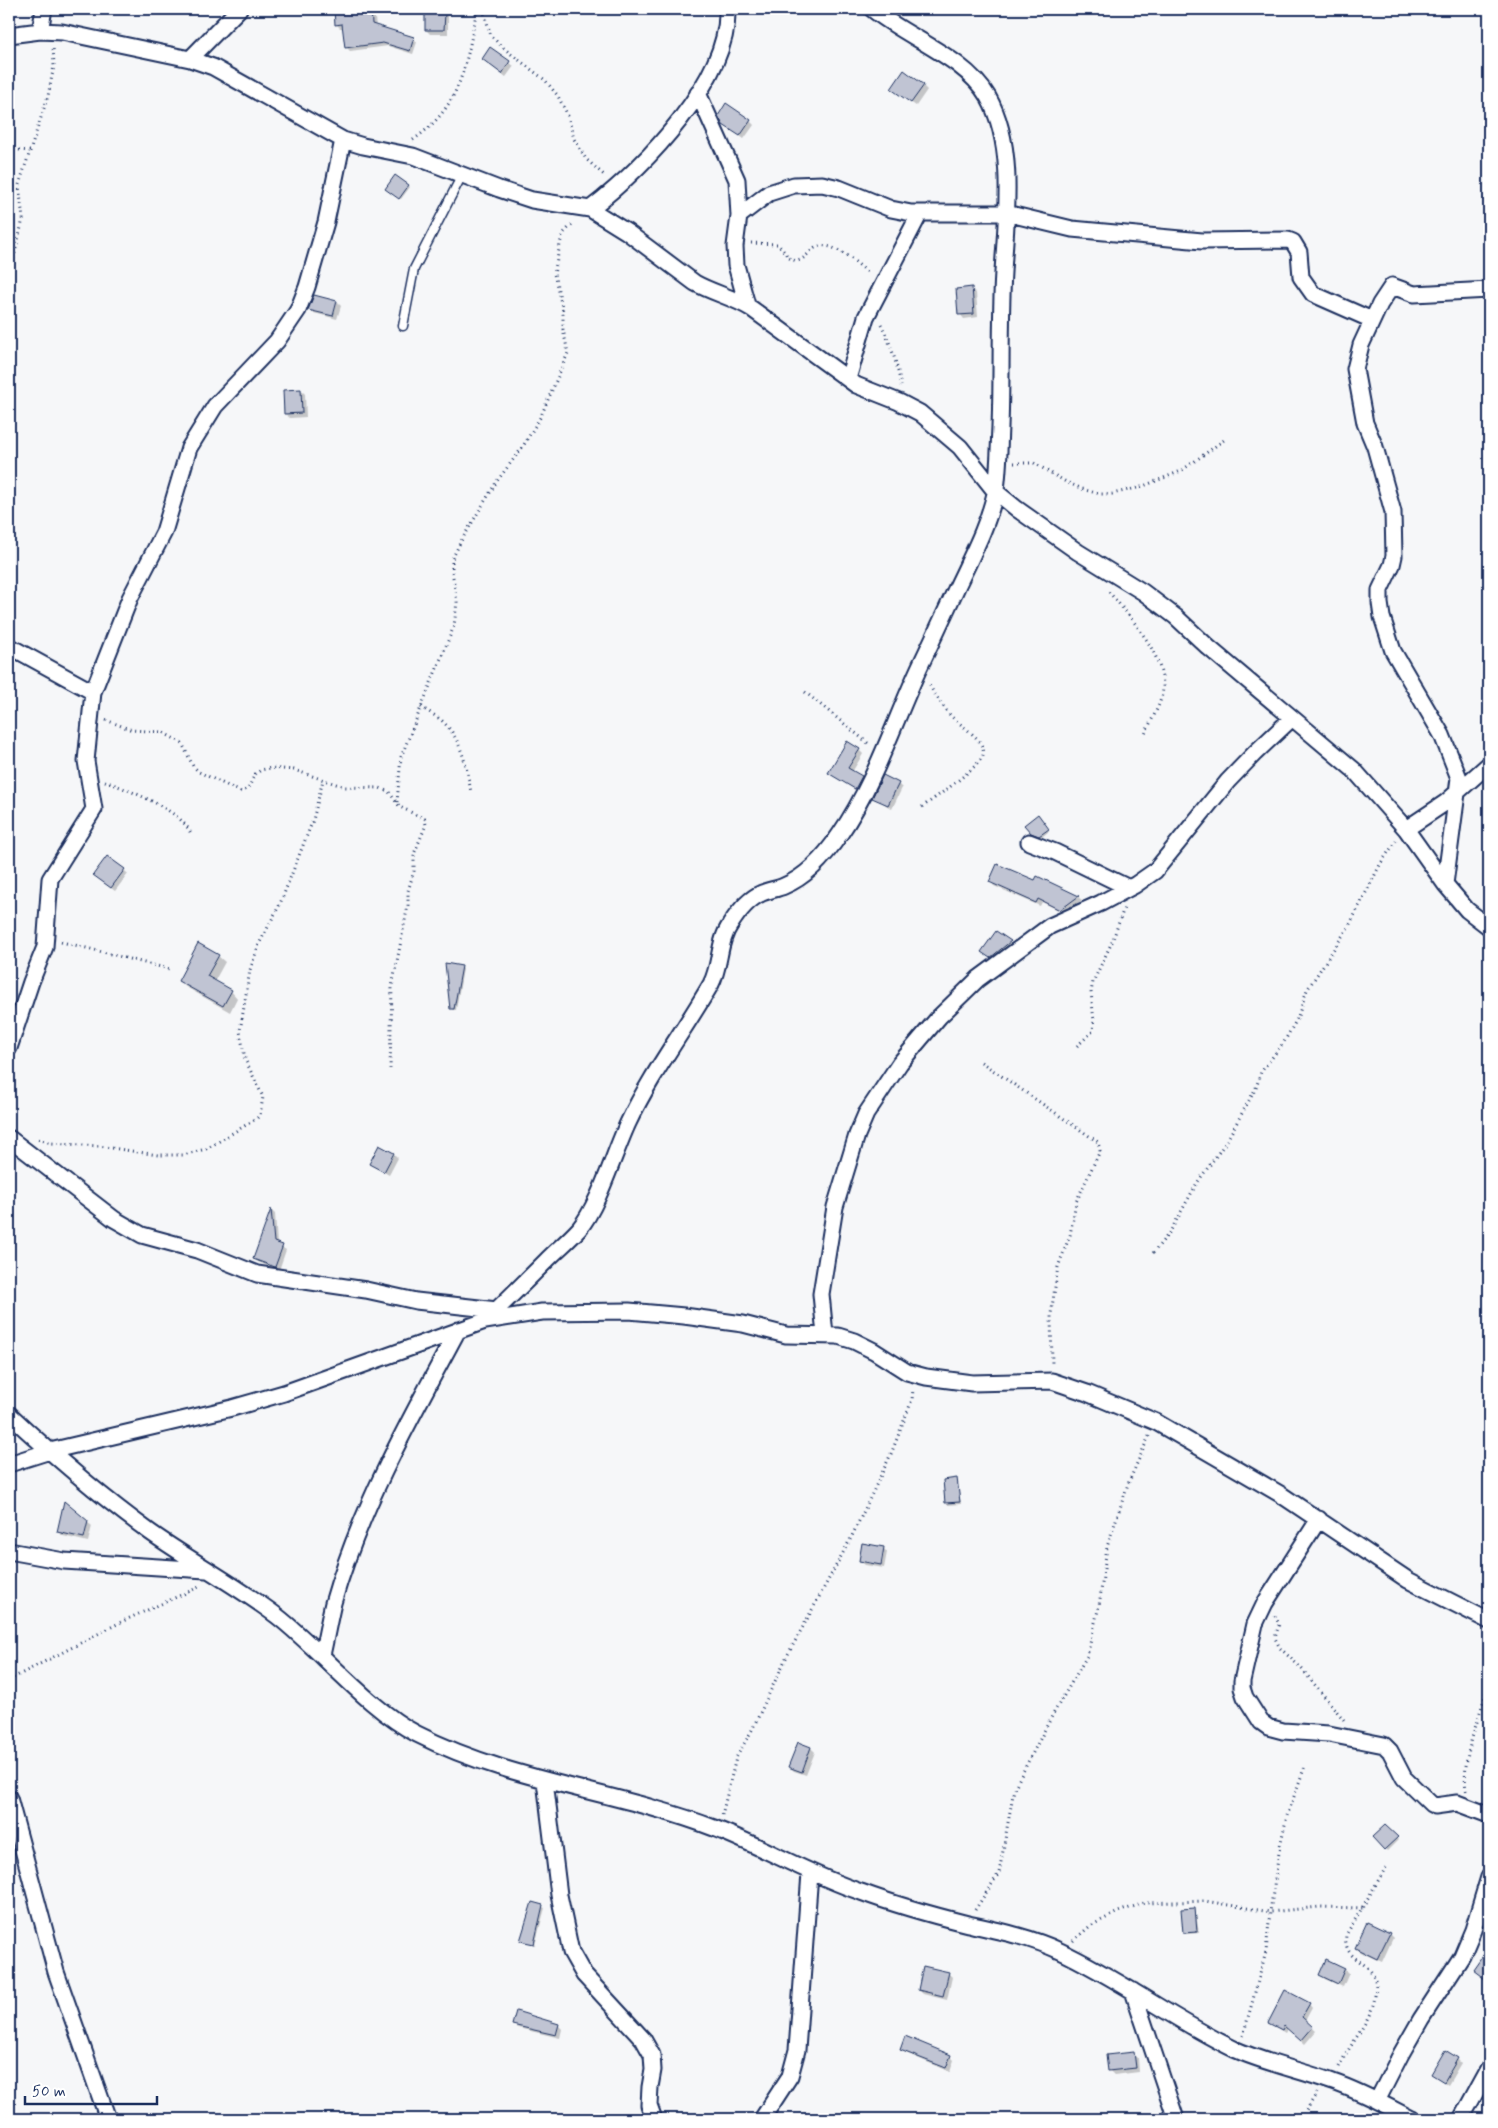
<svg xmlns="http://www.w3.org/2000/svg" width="1498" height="2128" font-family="Mynerve,sans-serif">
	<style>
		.shadow { fill: #0003 }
		.building { fill: #c0c4d3; stroke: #1b2f5e }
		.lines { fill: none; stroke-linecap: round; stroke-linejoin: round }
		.service-casing { stroke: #1b2f5e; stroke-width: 11 }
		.minor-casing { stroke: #1b2f5e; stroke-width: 19 }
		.path { stroke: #1b2f5e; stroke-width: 3; stroke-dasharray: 1 4; stroke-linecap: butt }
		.service { stroke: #fff; stroke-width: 8 }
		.minor { stroke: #fff; stroke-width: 15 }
	</style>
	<rect width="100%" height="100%" fill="#f6f7f9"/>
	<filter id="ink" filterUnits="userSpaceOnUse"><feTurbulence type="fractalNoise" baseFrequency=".02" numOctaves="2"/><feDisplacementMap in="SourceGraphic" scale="10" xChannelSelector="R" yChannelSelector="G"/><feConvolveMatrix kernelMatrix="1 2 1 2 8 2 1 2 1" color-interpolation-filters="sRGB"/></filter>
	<g filter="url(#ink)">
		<path class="shadow" d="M335,9h39l2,18 37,11 4,4 -4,12 -25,-8 -38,5 -4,-4 -3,-19h-3l-4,-4z
			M426,9h22v25h-18l-4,-4z
			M491,49l23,17 -8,11 -18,-14z
			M923,86l4,4 -11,16 -19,-13z
			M750,121l4,4 -10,14 -20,-15z
			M408,186l2,1 -9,12 -12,-9z
			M972,289l4,4 2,24 -14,2 -4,-5z
			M315,296l22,6 4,4 -4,13 -23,-6 -4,-4z
			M301,390l4,4 1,23 -16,1 -5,-4z
			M859,750l4,4 -11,18 13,9 -5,12 -30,-20z
			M898,784l4,4 -10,21 -18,-12z
			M1040,818l9,13 -7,6 -10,-5z
			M124,870l4,4 -13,17 -16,-12z
			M1038,877l40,20 4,3 -17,13 -23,-11 -2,4 -46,-20 -3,-4h45z
			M996,932l18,14 -19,16 -12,-10z
			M218,956l7,6 -11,20 17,9 6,7 -7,14 -44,-25 -7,-6z
			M461,967l2,2 -7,41h-3l-2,-2z
			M394,1154l4,4 -9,17 -19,-11z
			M272,1211l3,3 2,30 9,6 -7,20 -21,-8 -3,-4z
			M957,1480l4,24 -13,1 -3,-24z
			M87,1522l5,4 -4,16 -25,-6 -5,-4z
			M883,1548l4,4 -3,16 -19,-3 -5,-4z
			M798,1744l13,4 4,4 -9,23 -12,-4 -4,-4z
			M1385,1826l13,14 -11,11 -13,-14z
			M533,1903l12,5 -10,37 -13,-5z
			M1195,1909l4,24 -13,1 -1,-2z
			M1389,1934l4,4 -11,24 -22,-10 -4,-4z
			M1345,1969l4,4 -6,14 -18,-8 -4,-4z
			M948,1973l4,4 -5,23 -24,-6 -4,-4z
			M1309,2004l3,4 -7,13 11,10 -11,13 -17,-16 -3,5 -15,-10z
			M514,2024l44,1 4,4 -2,9 -42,-10z
			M901,2049l49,7 4,4 -4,12 -44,-19z
			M1134,2054l4,4 1,14 -25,3 -5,-5z
			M1457,2059l4,4 -13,22 -15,-11z"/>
		<path class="building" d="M334,9h37l1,15 42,13 -4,14 -27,-8 -38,5 -3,-24 -7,1z
			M425,9h14l6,4 -1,17h-19z
			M490,47l20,14 -8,13 -20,-15z
			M904,70l20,15 -13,18 -20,-14z
			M726,103l25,17 -11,16 -17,-11 -5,-9z
			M395,175l14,10 -10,14 -14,-10z
			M972,287l2,27 -16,1 -2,-26z
			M314,295l23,6 -4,15 -25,-6z
			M301,389l1,24 -18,1 -1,-24z
			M847,741l13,8 -12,19 14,8 -7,13 -27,-16z
			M883,775l16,8 -11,22 -16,-7z
			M1038,814l11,15 -10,7 -8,-3 -7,-8z
			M107,856l18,13 -14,19 -18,-13z
			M997,864l38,16 2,-4 42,20 -19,14 -22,-11 -2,4 -47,-21z
			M996,931l15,10 -21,17 -9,-6z
			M198,943l21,12 -12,21 25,14 -9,16 -45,-25z
			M445,963l17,3 -8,43h-4z
			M379,1145l15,8 -10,19 -15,-8z
			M271,1209l3,33 9,3 -8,22 -22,-8z
			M957,1478l3,24 -15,1 -2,-23z
			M64,1501l24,20 -4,17 -27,-6z
			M862,1543l22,4 -3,18 -22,-4z
			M798,1742l13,5 -9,25 -14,-5z
			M1385,1825l13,12 -14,13 -12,-13z
			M532,1902l11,3 -9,39 -14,-3z
			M1195,1908l2,24 -14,1 -2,-24z
			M1367,1922l23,11 -13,26 -22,-11z
			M1489,1947v35l-16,-12z
			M1326,1959l19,9 -7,16 -19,-9z
			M923,1966l26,6 -6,24 -25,-6z
			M1285,1990l25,13 -8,14 11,10 -12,14 -17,-15 -2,4 -14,-7z
			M516,2011l43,13 -3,11 -44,-10z
			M905,2036l46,19 -5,13 -46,-18z
			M1445,2050l13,8 -14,24 -13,-8z
			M1134,2052l2,16 -28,3 -2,-16z"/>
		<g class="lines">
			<g class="service-casing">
				<path id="service" d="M403,326l11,-57 48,-94"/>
			</g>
			<g class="minor-casing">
				<path id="minor" d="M40,31l4,-22
					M9,35l31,-4 22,1 128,27 23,8 130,73 20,6 50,10 86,33 33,11 58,9 37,23 68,51c18,10 40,15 57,26l104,76 43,17 21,11 40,34 35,44 22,18 61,43 65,40 33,25 32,30 146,123 52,59 39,55 22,26 22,17
					M190,59l49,-50
					M698,93l39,87 2,36 -4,30 1,19 11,40
					M590,209c53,-41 140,-129 137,-200
					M739,216l30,-23 25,-8 28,-1 17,4 52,21 20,4h95l66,16 130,12 86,-1 5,2 6,10 2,25 12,17 59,26
					M848,379l18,-62 54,-104
					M9,646l84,46
					M1406,829l39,-26 44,-39
					M1029,842l26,10 74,36
					M1445,884l14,-106 -17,-43 -49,-84 -11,-34 -2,-14v-13l12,-25 2,-9 -1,-44 -18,-65 -10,-24 -10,-54 6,-24 19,-41 12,-18 22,8 75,-4
					M9,1048l22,-66 14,-35 5,-68 44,-70 -8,-48 7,-69 37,-94 34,-66 25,-84 26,-42 62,-65 21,-31 9,-23 19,-65 17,-82
					M9,1138l105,81 28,16 55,15 60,24 109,16 50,11 81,9
					M485,1321c21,-20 41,-40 61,-60 11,-11 23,-21 33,-32 20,-24 35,-76 49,-106 23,-49 56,-92 83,-139 10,-19 7,-42 19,-59 8,-13 18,-26 32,-32 7,-3 15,-4 22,-7 24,-10 42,-31 56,-52 35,-51 54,-112 80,-168 12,-25 24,-51 36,-77 15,-32 33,-65 40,-100 3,-21 3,-42 4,-62 2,-52 0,-103 3,-155 3,-54 13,-126 -15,-175 -23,-40 -81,-59 -116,-88
					M825,1335l-4,-41 14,-87 22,-72 9,-21 34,-51 39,-46 39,-38 72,-53 51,-23 34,-18 20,-14 73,-90 27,-28 36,-34
					M9,1414c45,42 91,82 141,118 41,29 86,53 127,84 45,35 90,92 140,118 94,48 200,57 297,94 50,19 96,47 147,64 35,13 71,23 107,32 32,7 62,13 92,27 60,28 114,69 174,98 31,14 66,21 99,33 27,9 54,24 79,37
					M9,1464l41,-13 182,-43 52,-15 201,-72 57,-9 87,-1 55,5 59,8 43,11 52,1 16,5 20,10 33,21 19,5 46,6 80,-2 35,12 69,29 124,72 128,86 81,41
					M1319,1519l-54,84 -10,21 -13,57v7l3,9 16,25 7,5 15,4 46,3 55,11 6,6 14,27 27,26 4,2 22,-3 32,12
					M9,1551l55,10 142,9
					M322,1655c4,-17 7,-35 11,-52 27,-95 78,-186 125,-273
					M545,1781l14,114 12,57 13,23 59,64 9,16 1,15 -3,17 -1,18 5,14
					M9,1798l47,174 52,147
					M1133,1991l43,128
					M1377,2101l24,-47 20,-35 41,-63 11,-26 16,-53
					M762,2119l28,-43 7,-26 13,-177
					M1461,2119l28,-51"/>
			</g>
			<path class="path" d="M483,9l8,27 15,14 39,30 13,16 10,20 6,23 12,20 19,17
				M413,140c49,-34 53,-76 64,-131
				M9,149l21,2
				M751,243l27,1 11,14 7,3c9,-1 12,-9 19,-13 16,-10 42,16 55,26
				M9,278l14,-59 -4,-34 29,-89 6,-30 -1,-20
				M881,324c10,20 16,40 20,62
				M1014,463h20l32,19 19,8 15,4h12l29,-7 40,-16 43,-31
				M1109,592c21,25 53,59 54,94 0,16 -12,34 -18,48
				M805,692l64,52
				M421,707c9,6 20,11 26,19 15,16 21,46 24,67
				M106,720l26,10 30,2 20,11 11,23 6,6 42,20 7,-3 7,-15 6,-4 10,-2 23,2 51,17 35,1 9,4 11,15 25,12 1,6 -12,29v17l-6,20v14l-16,82 -2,82
				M105,781c23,9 77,29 86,53
				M397,802l4,-45 53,-131 3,-24 -5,-31v-12l9,-18 36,-60 25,-33 19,-32 27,-63 -5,-24v-18l-9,-37 8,-39 12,-13
				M922,807c10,-7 59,-41 61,-52 4,-15 -24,-30 -33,-40 -8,-10 -15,-20 -22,-32
				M61,942c37,8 73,19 109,27
				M1077,1046l16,-15 1,-10 -3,-29 2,-10 19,-40 12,-34
				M981,1062l117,80 2,9 -24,51 -6,33 -12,32 -7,47 1,52
				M38,1139l13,4 48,3 59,9h25l23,-6 50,-30 4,-4 3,-18 -18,-38 -5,-28 10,-61 9,-26 21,-40 33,-84 10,-40
				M1153,1253l17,-21 27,-49 29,-41 30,-54 5,-16 23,-30 13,-23 10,-29 42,-64 32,-63 15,-22
				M1275,1616l4,8 -4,14 5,10 21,20 43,52
				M9,1680l114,-59 76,-34
				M1466,1791c-5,-41 17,-75 23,-114
				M722,1815l14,-57 16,-28 34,-72 65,-120 40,-84 21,-54 1,-11
				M975,1910l24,-37 15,-84 38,-73 35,-60 12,-50 8,-59 21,-63 21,-48
				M1073,1941l17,-15 28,-14 26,-9 61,-2 65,11 50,-5 43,1
				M1243,2036l23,-84 4,-40 10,-66 7,-30 18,-50
				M1339,2067c10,-22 33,-47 36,-71 7,-39 -33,-29 -29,-61l42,-71
				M1301,2119l16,-26"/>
			<use href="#service" class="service"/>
			<use href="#minor" class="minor"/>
		</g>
	</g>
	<rect width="1498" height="2128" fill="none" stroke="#fff" stroke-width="30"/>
	<rect x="15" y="15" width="1468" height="2098" fill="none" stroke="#1b2f5e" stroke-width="2" filter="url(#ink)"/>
	<path d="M25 2096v8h132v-8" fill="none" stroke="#1b2f5e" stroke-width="2.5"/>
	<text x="32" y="2096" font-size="15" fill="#1b2f5e" stroke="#ffffff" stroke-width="4" paint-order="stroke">50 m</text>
</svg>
